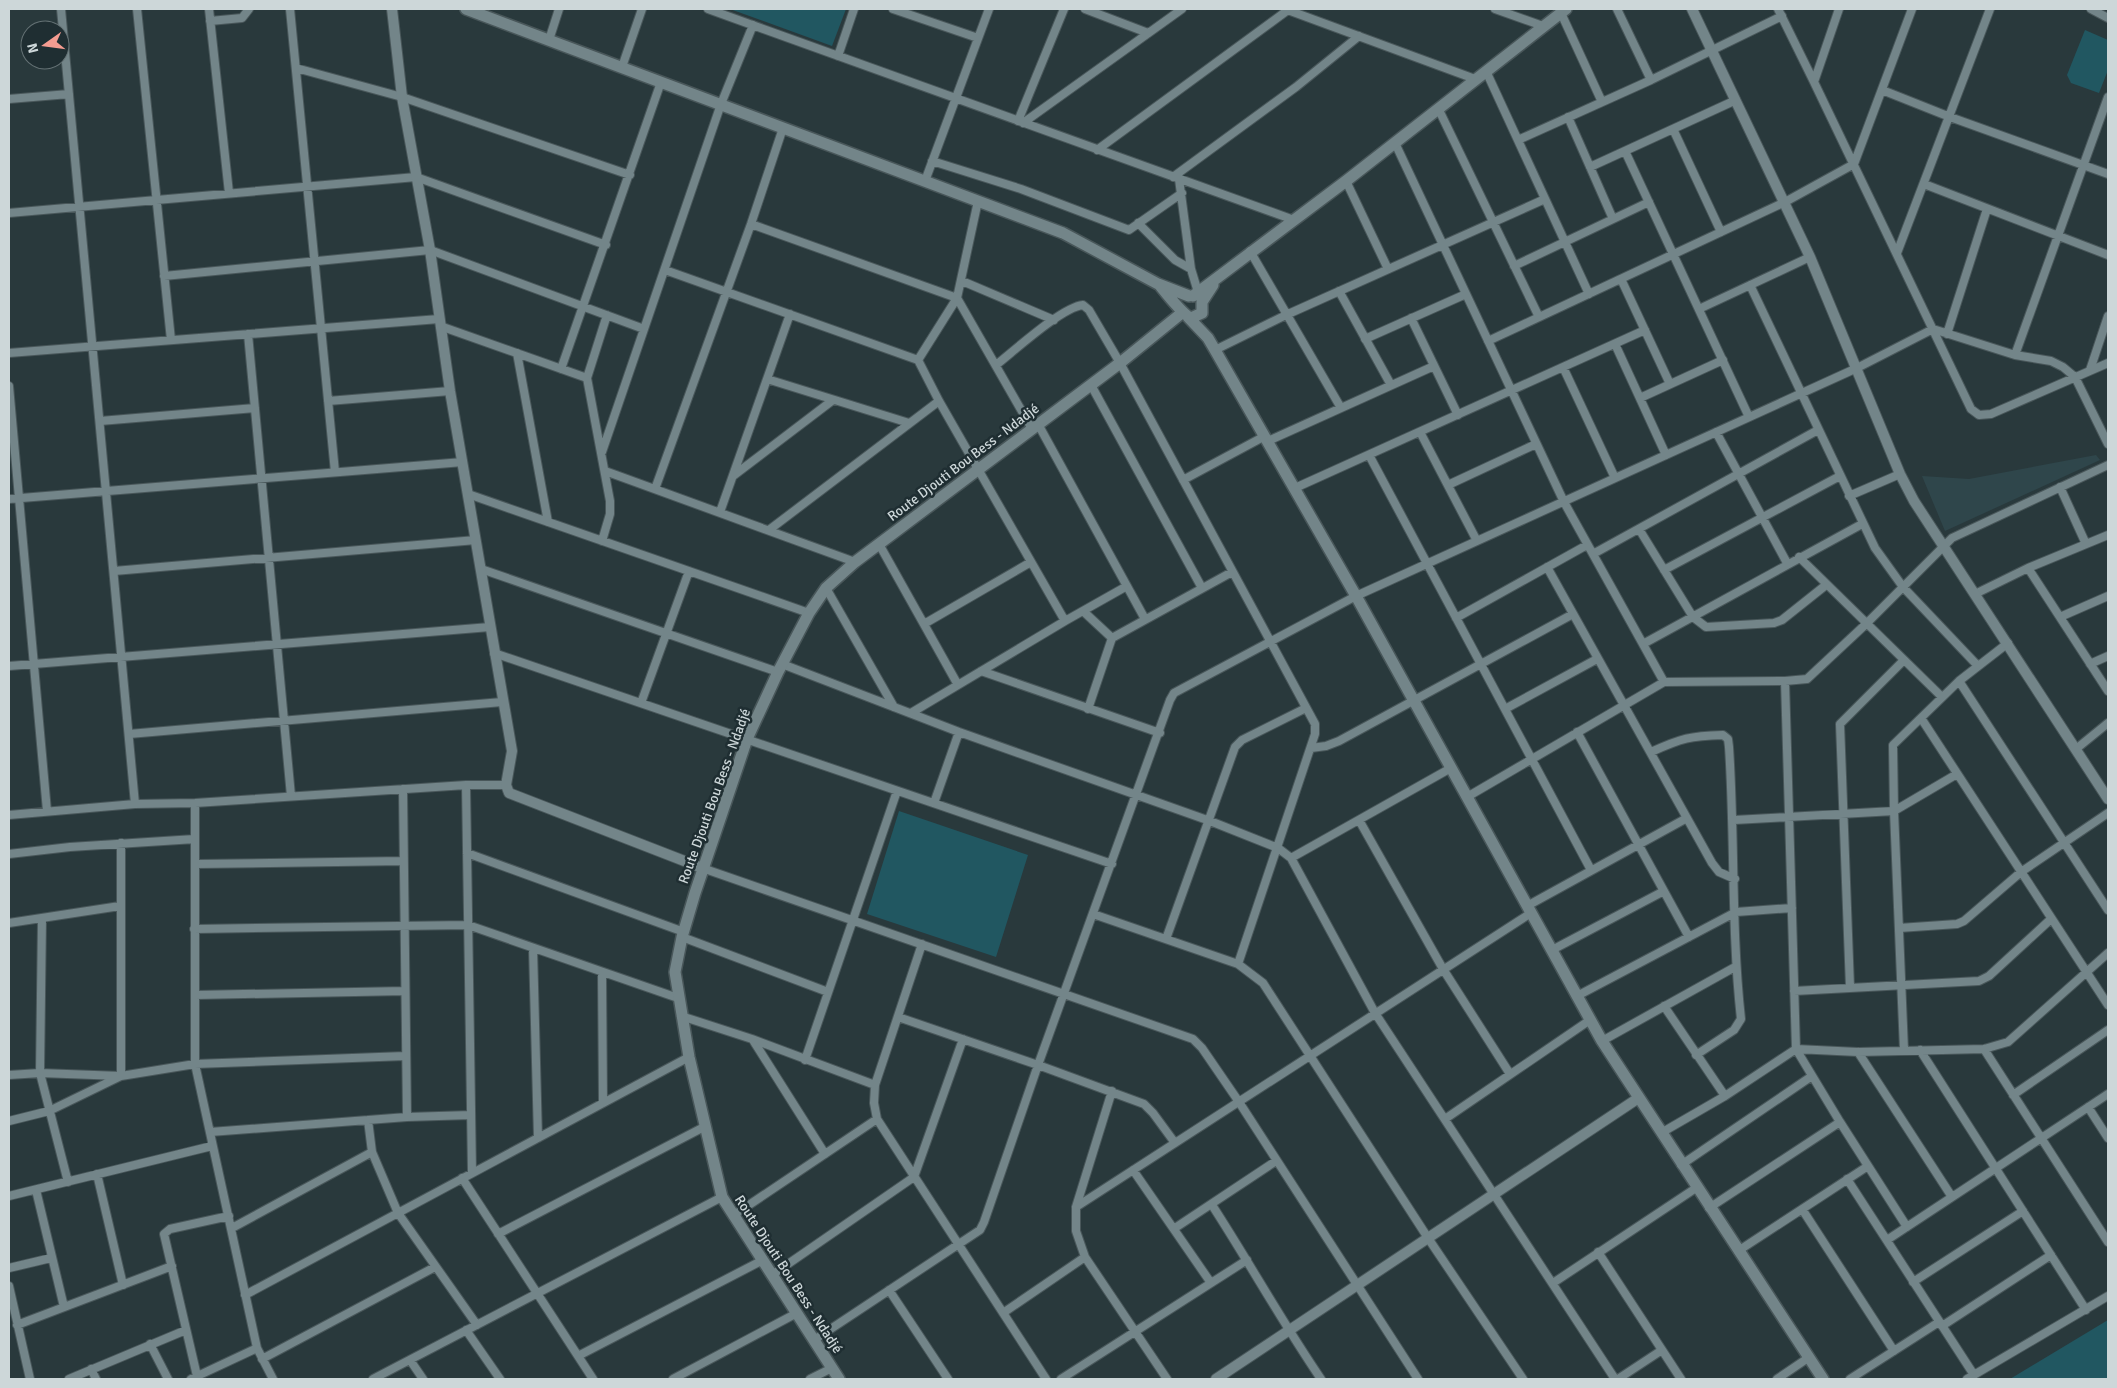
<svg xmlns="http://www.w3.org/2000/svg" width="2117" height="1388" font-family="Signika,sans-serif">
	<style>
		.built { fill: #2f464b }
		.green { fill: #215761 }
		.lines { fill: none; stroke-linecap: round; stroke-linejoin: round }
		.minor-casing { stroke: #49575a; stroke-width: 10 }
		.tertiary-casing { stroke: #49575a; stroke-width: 12 }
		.secondary-casing { stroke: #49575a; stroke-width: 14 }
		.minor { stroke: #738589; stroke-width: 8 }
		.tertiary { stroke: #738589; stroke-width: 10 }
		.secondary { stroke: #738589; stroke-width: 11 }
		.labels { text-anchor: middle; stroke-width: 5; stroke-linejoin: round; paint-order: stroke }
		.street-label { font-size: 14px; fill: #cdd7d9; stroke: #1f2e32 }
	</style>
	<rect width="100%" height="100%" fill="#29393c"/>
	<path class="built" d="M2096,455l4,5 -155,71 -23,-55 47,3z"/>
	<path class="green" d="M730,9h116l-14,37z
		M2085,30l23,10v30l-9,23 -28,-10 -4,-8z
		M899,811l129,44 -32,102 -129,-43z
		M2108,1320v59h-98z"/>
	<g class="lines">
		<g class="minor-casing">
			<path id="minor" d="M61,9l74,795
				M137,9l34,331
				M209,9l20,184
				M290,9l45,463
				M708,9l586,211
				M893,9l85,29
				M1085,9l63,24
				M1285,9l190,70
				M1495,9l48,17
				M1617,9l34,71
				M1778,9l36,73
				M1839,9l-25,73 157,327 8,6 12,-1 117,-51
				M2091,9l17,9
				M1561,13l41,89
				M210,21l32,-3 7,-9
				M549,40l10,-31
				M838,56l16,-47
				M622,67l20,-58
				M296,68l106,29 228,78
				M1486,71l103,223
				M1882,90l68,27 158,57
				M9,99l60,-5
				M1438,108l101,209
				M1568,117l45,102
				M1018,121l46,-112
				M1023,123l159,-114
				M1673,129l48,103
				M1518,140l133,-60 131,-64
				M1395,143l169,359 100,180
				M1097,150l191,-140
				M1625,151l124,266
				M932,161l89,28 108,41 53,-37
				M1590,167l146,-67
				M1173,177l123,-90 63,-51
				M1179,179l12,90 7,23
				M925,181l64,-172
				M1346,181l42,88
				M1924,184l184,71
				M9,213l407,-36 190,68
				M1138,223l37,37 16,9
				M751,224l206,74 75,131
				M1250,251l91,157
				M1897,253l93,-244
				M1514,266l135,-64
				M665,270l253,90 21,41 126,220
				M164,276l266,-26 214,79
				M1621,279l49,105
				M962,281l92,39
				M1750,285l125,263 28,39 75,79
				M1339,291l52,94
				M1699,309l111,-52
				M1411,318l47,97
				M440,326l147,52
				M248,334l43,462
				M1947,334l40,-125
				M1365,339l101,-45
				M1488,341l297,-139 69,-38 58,-155
				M1615,344l51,111
				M1215,350l71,-35 259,-116
				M9,353l430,-34
				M517,353l31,169
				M2015,355l93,-258
				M918,360l39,-62 21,-97
				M996,365c18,-14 66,-58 87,-60l6,5 31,53 195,361v10l-77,230
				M1563,367l52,111
				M561,369l100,-287
				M2090,370l18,-54
				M767,379l142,44
				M1091,385l111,203
				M9,386l38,425
				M1640,398l83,-38
				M328,401l122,-10
				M100,421l155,-13
				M1038,424l107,195
				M1420,432l57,109
				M1716,432l71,131
				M1268,441l166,-75
				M602,452l119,-348 32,-79
				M1369,455l222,415
				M605,471l250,91
				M733,476l100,-76
				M1183,480l82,-44
				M1448,485l88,-41
				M2060,487l26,57
				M1295,488l350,-158
				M655,489l96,-265 32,-96
				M468,494l341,119
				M1849,496l51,-22
				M9,499l454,-37
				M720,512l70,-198
				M1639,529l54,88 13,10 68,-4 8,-3 44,-35
				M769,530l170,-129
				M602,541l8,-27v-13l-23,-123 20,-63
				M879,544l79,141
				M1593,554l225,-124
				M1799,557l143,140
				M1547,567l165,296 7,9 16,7
				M2028,568l80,123
				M481,569l297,103
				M1664,570l176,-94
				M114,571l362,-31
				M826,588l68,119
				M1975,594l53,-26 80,-33
				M1083,611l29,27
				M2060,617l48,-21
				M1456,618l131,-73
				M924,624l107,-62
				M1643,644l219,-120
				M494,653l618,211
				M782,664l177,68 251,89 68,27 13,10 84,155 240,366
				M2090,664l18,-8
				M9,666l481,-39
				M981,671l179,62
				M1785,681l11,368 44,73 67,105
				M1959,681l149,229
				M641,703l48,-132
				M1088,709l24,-71 120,-66
				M1505,709l92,-50
				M911,713l154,-92 62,-35
				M1921,718l187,287
				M1577,732l112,205
				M129,734l373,-32
				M1311,748l15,-2 13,-5 234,-127
				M2076,749l32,-26
				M1651,752c31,-14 39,-16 72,-17l5,4 1,8c6,90 2,182 12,272l-7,11 -38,25
				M466,785l6,388
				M403,789l4,328
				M1467,797l197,-115 121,-1 22,-2 59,-55 86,-86 156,-73
				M195,803v261l62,284 16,31
				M934,803l25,-71
				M9,815l126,-11 60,-1 271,-18h40
				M1359,820l84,149 67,105
				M1734,820l160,-9 63,-37
				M467,853l217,79
				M9,854l61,-7 125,-8
				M1291,858l160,-90
				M196,864l207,-3
				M705,869l488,170 9,9 37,54 179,277
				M1527,906l160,-88
				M1093,914l145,50 25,19 165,255 95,141
				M42,918l-2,155 28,109
				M9,923l111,-17
				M1899,928l58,-4 7,-3 57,-49 87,-59
				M194,929l274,-4 210,73
				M682,937l146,55
				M1166,939l69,-192 7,-7 64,-32
				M922,944l-47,141 -1,18 3,16 169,260
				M533,948l5,190
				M1552,950l112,-59
				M602,972l1,131
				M1850,987l-10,-263 64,-64
				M1794,991l185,-10 10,-5 62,-57
				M195,995l210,-4
				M1577,996l159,-84 56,-4
				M1664,1006l61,90
				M681,1016l71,23 123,46
				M898,1017l140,48 106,39 9,9 22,30
				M753,1040l72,114
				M1602,1041l133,-74
				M1984,1049l124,193
				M1904,1050l-10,-239 -1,-66 66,-64 49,-38
				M1920,1050l166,260
				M1858,1052l94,145
				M805,1060l92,-269
				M9,1075l31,-2 81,3 74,-12 210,-8
				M1112,1091l-36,116v24l9,26 82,122
				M2013,1095l95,-65
				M2088,1107l20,31
				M1445,1119l145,-99
				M368,1120l4,32 26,61 79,112
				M9,1121l40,-10 72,-35v-233
				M210,1132l197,-15 64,-2
				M1661,1133l64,-37 71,-47 62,3 126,-3 24,-7 100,-89
				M1681,1165l131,-89
				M1133,1170l78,113
				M97,1174l26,111
				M462,1178l131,201
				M1847,1179l127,196
				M36,1190l28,117
				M9,1196l203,-50
				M1212,1205c37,57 70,117 109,174
				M1076,1207l455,-294
				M1709,1208l131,-86
				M1802,1209l92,142
				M734,1215l143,-96
				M232,1228l140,-76
				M1175,1228l101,-67
				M498,1234l206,-107
				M1887,1240l221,-146
				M1738,1251l130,-85
				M1598,1252l83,127
				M9,1268l42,-10
				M772,1275l142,-98 49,-138
				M1913,1282l110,-71
				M1553,1283l143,-95
				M9,1286l21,93
				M889,1290l59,89
				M245,1295l444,-238
				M1003,1313l82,-56
				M17,1325l155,-59
				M1942,1326l109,-71
				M466,1330l34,49
				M814,1340l166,-110 4,-8 54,-157 132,-365 4,-7 182,-97 501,-228 76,-39 82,26 36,6 12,6 12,10 33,67
				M150,1344l18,35
				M578,1356l185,-96
				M262,1359l173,-92
				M410,1360l13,19
				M91,1369l5,10
				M197,1376l-33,-142 6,-5 59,-13
				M69,1379l117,-49
				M191,1379l66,-31
				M373,1379l349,-182
				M673,1379l124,-66
				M810,1379l22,-11
				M1061,1379l186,-119
				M1618,1379l44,-29
				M1777,1379l31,-21
				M1850,1379l89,-57
				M1967,1379l141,-83"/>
		</g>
		<g class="tertiary-casing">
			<path id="tertiary" d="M392,9l10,88 28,153 20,141 62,360 -6,34 3,8 196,76
				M1692,9l118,248 90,217 14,27 194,298
				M1216,1379l421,-280"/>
		</g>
		<g class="secondary-casing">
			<path id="secondary" d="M466,9l597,224 95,51 31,12
				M1161,287c7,8 22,28 30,31l11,-5v-11l11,-17
				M1193,296l153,-115 220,-172
				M1188,317l20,21 7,12 141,246 246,445 221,338
				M839,1379l-117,-182 -33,-140 -14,-85 7,-35 13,-44 52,-154 31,-67 31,-59 17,-25 29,-26 265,-199 63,-51"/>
		</g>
		<use href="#minor" class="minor"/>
		<use href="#tertiary" class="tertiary"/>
		<use href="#secondary" class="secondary"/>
	</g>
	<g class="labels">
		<g class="street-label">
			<text transform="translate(963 462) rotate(-37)" y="5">Route Djouti Bou Bess - Ndadjé</text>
			<text transform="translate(714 796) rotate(-70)" y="5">Route Djouti Bou Bess - Ndadjé</text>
			<text transform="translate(789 1274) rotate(57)" y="5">Route Djouti Bou Bess - Ndadjé</text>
		</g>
	</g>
	<rect width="2117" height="1388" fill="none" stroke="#cdd7d9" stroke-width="20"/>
	<g transform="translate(45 45) rotate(256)"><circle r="24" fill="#1f2e32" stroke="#657275"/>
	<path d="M0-4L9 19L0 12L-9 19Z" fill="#f59c91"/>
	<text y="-8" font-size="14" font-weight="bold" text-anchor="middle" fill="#cdd7d9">N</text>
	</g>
</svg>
